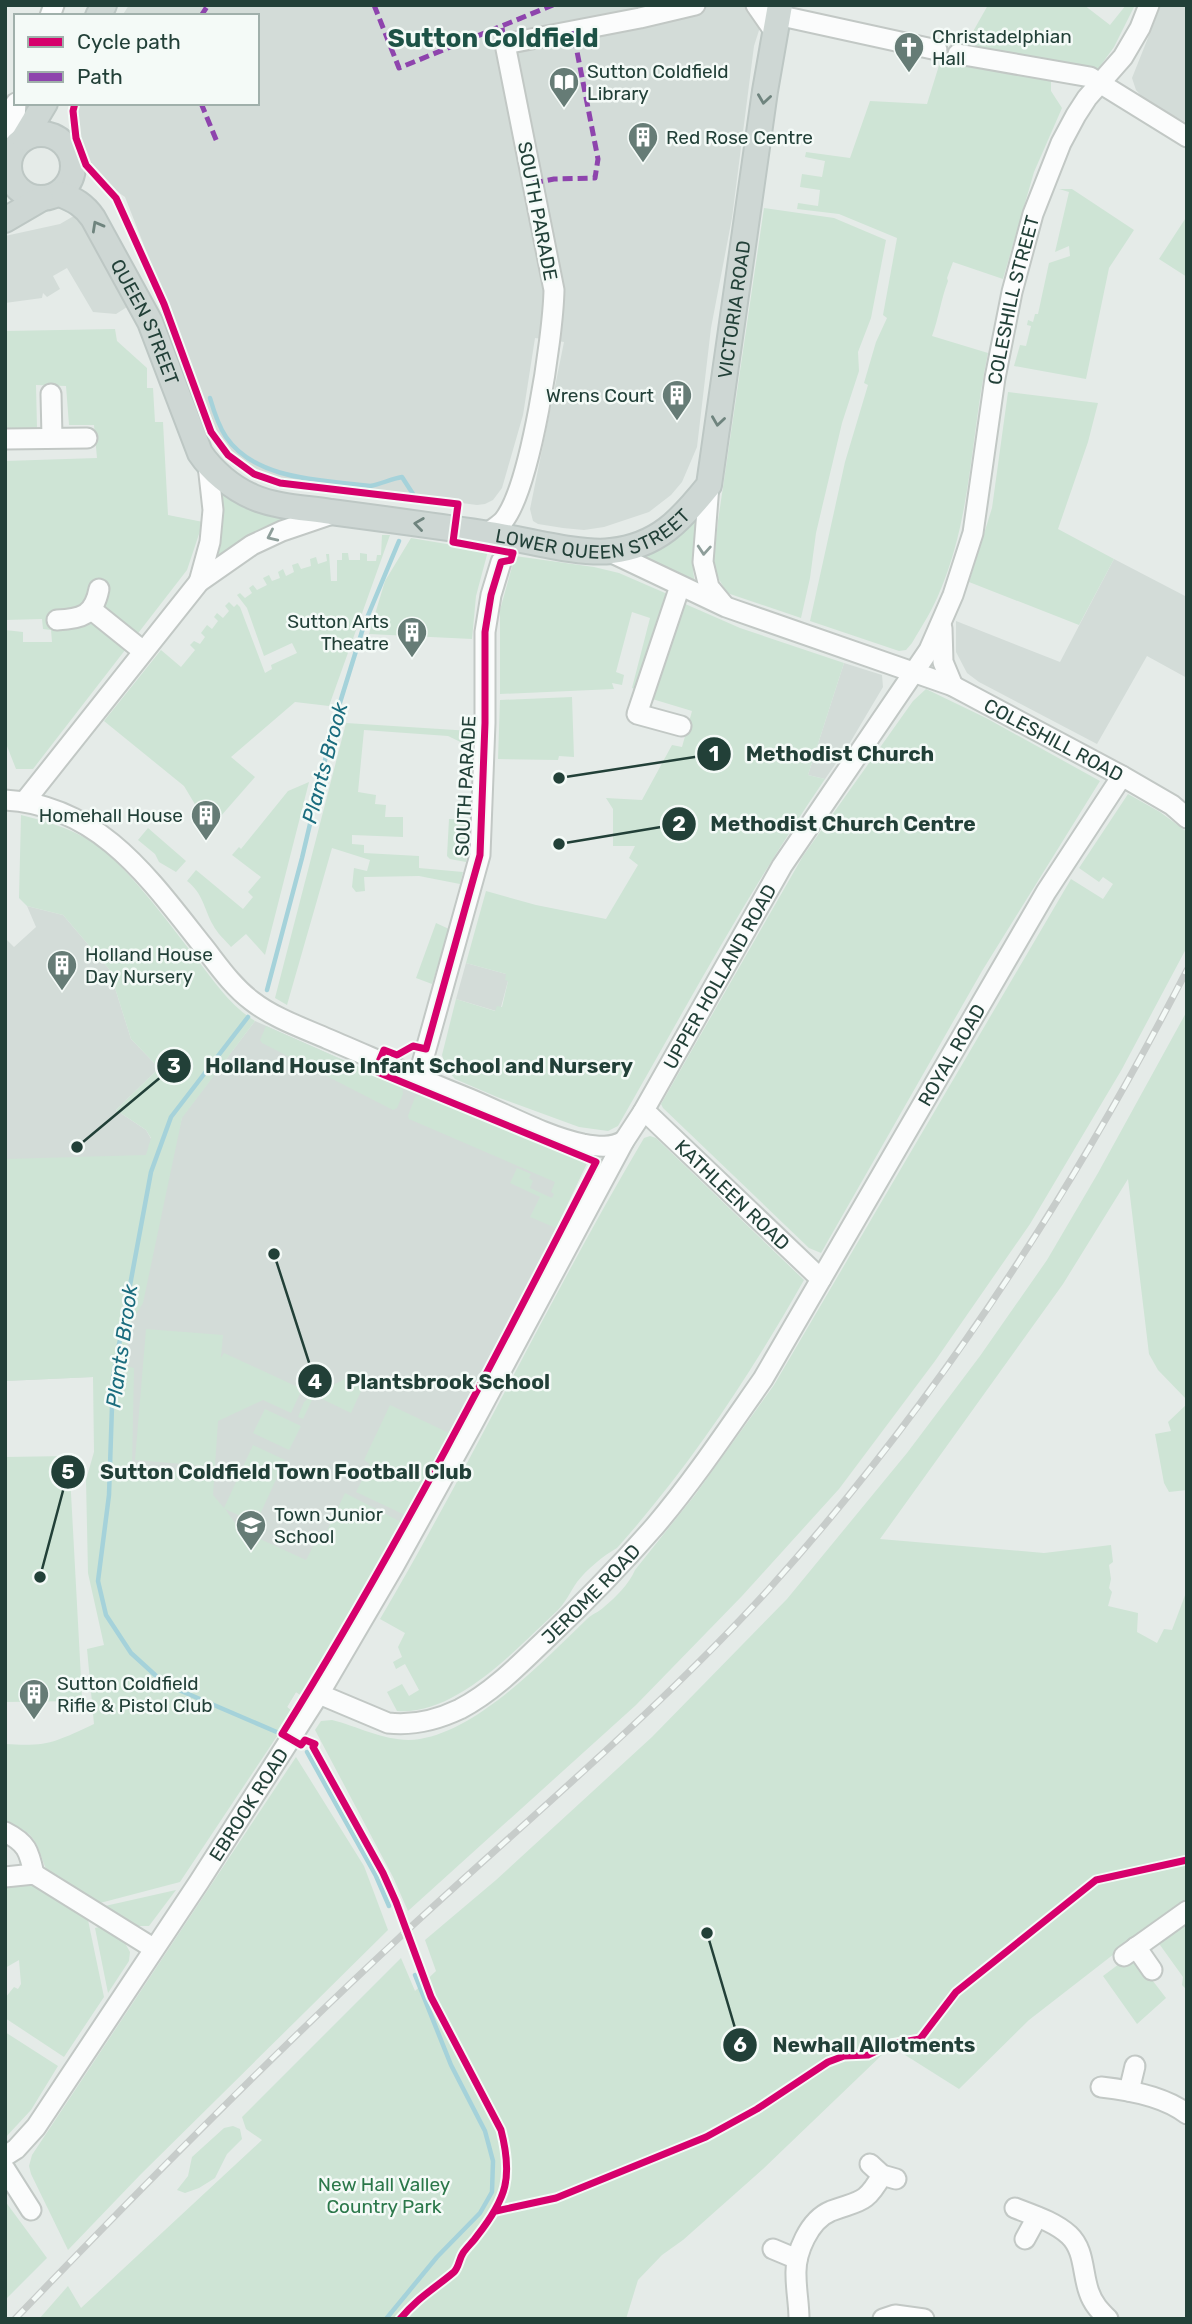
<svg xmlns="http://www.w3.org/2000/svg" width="1192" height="2324" font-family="Rubik,sans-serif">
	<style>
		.built { fill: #d3dcd8 }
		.green { fill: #cee4d5 }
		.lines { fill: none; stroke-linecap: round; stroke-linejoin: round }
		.stream { stroke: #a5d2da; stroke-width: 4.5 }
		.minor-casing { stroke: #c2c8c5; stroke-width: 23 }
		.major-casing { stroke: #bdc7c4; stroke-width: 28 }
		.minor { stroke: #fbfcfc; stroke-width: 19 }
		.major { stroke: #ced7d4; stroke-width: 24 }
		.rail-casing { stroke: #c7ccca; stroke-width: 7 }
		.rail { stroke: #f4faf7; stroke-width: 4.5; stroke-dasharray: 13; stroke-linecap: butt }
		.quiet { stroke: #8e44ad; stroke-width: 5; stroke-dasharray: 10 5; stroke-linecap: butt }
		.cycleway-casing { stroke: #f4faf7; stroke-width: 11 }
		.cycleway { stroke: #d6006c; stroke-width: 7 }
		.oneway { stroke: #6f847e }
		.oneway2 { stroke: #8e9e9a }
		.labels { text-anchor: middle; stroke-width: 5; stroke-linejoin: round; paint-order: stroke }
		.poi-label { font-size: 19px; fill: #224038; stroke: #f4faf7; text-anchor: start }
		.street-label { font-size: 19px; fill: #224038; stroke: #f4faf7 }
		.park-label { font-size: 19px; fill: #2b784a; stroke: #f4faf7 }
		.water-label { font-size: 21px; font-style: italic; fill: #1a6c7e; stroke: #f4faf7 }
		.district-label { font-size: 26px; font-weight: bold; fill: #1d5246; stroke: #f4faf7 }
		.leader { fill: none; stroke: #224038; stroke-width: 2.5 }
		.callout-dot { fill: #224038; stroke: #f4faf7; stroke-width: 2.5 }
		.mark-label { font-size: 21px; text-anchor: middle; font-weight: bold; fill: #fff }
		.callout-label { font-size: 21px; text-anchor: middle; font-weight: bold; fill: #224038; stroke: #f4faf7; stroke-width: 5; stroke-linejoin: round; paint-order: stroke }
	</style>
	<rect width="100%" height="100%" fill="#e5ebe8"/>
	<path class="built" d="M129,5h638l-13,41 -22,172 -21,110 -14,119 -15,35 -11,13 -22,17 -45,15 -20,3 -21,-2 -25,-4 -5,-3 -3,-12 34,-167 -29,-4 -12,77 -21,73 -9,12 -8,4 -8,1 -193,-25 -22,-6 -23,-15 -12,-11 -9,-14 -93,-237 -26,-18 -10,-12 -11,-33 -2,-19 1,-12h180v-87h-135z
		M1161,5h26v118l-43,-24 -8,-9 -4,-12z
		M72,217h5l50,90 -11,7 -23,-2 -26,-44 -14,8 7,13 -13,8 -4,-4 -1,5 -37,5v-67l55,-12z
		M1114,559l73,38v81l-40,-22 -50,88 -118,-62 -12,-9 -11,-21v-31l104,41z
		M844,663l38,12 1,12 -35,59 -23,33 -17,-4z
		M27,906l36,9 46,54 22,70 28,29 -43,42 30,20 23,40 13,-53 73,-96 171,76 161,66 -68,142 -63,117 -104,190 -50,84 -6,-4 -9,15 6,5 -16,25 -138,-55 -46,-305 -88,4v-443l9,9 22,-20z
		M466,963l40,11 2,7 -7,26 -5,4 -40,-12z"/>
	<path class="green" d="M988,5h96l26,20 16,-20h9l-21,42 -18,25 -134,-21z
		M941,59l110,22v10l11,17 -28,64 -31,107 -50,-17 -6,16 1,3c-7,18 -9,36 -16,55l56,17c-17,79 -16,163 -48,238 -7,18 -18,35 -28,52l-6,7 -7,1 -89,-30 35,-159 23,-77 -4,-2 12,-41 11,-24 -4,-3 14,-77 -58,-24 -42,-5 1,-6 20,3 2,-16 -20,-3 2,-13 20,3 3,-16 -20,-4 1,-5 44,6 20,-57 57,3z
		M1059,189h13l62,41 -25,38 -23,111 -72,-13 6,-21 6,1 5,-20 -4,-1 1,-5 5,2 2,-8h3l11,-51 21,-7 -1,-10 -14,6 14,-60z
		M764,208l70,10 52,22 -15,78 -13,34 1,19 -17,52 -26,110 -6,45 -9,40 -74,-25 -14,-24 5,-48z
		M1187,216v61l-28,-18z
		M115,329l2,12 30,27v20h6l2,34h8l5,93 35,7 -16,48 -154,199h-17l-11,-28v-111l18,2v10h29l-1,-12 -8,-1 -1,-10 -37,1v-159l92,-3 -3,-33h-25l-3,-39 -30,-1 1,43 -32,1v-98z
		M1008,392l90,11 -10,39 -30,87 56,30 -35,66 -110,-43 23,-74z
		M219,491l77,27 -80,41 5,-27z
		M698,517c-3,23 -9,46 -2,68l-60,-29 50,-28z
		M382,535h8l-61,171 -34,-4 -64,55 24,20 -42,48 2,2 -8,9 -8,-7v-12l-3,-11 -12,-20 -80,-65 57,-71 20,17 14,-17 -5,-5 4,-4 6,3 5,-7 -4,-4 6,-8 5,4 6,-8 -4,-4 3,-4 6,5 6,-7 -4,-5 4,-4 5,5 3,-3 3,3 25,66 7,-4 -1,-4 26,-12 -5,-10 -28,13 -17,-48 -10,-13 3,-2 5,5 7,-5 -3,-5 4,-3 4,5 10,-5 -4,-7 6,-3 3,6 8,-3 -2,-6 5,-3 3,7 8,-4 -2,-7 6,-2 3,6 10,-3 -1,-7 6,-2 2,7 9,-3 -1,-7h3l2,27h6v-21h5v-7h6l1,7h11v-7l7,1v7h9l1,-6h4z
		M411,538l77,13 -12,45 -4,43 -103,-5 16,-53z
		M515,556l79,11 25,6 53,23 -33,94 -7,-2 18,-70 -18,-6 -16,60 8,3 -2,10 -10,-2 2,6 -114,5v-84z
		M683,603l57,25 104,35 -36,112 17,4c-76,111 -140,230 -207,347l-10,5 -29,-4 -82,-30 -42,-18 -9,-11 -4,-13 14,-56 39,12 2,-5 5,1 6,-26 -3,-1 1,-6 -40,-11 20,-72 50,14 70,14 32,-54 -9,-7 6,-12h-22v-37l-7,-11 36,2 30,-55 10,2 10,-36 -43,-13z
		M926,689l60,29 114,63 -118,190 -161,282 -12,-5 -146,-140 -2,-4 142,-248 110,-155z
		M572,697l2,60 -15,-1 -1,4 -60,-1 2,-59z
		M346,723l125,8v16l-23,-11 -84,-6 -6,62 18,3 -1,9 11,1 -1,12h18v20l-51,-2v9l12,1v8l55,3v12l44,4 -3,12 -41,-8 -55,1 1,14 -9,1 -4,-5 2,-19 13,3 3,-11 -38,-12 -45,157 -12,-7z
		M309,782l-44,173 -19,-21 -15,13c-6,-7 -14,-14 -18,-22 -9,-16 -10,-32 -26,-44l9,-11 47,39 10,-12 -5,-5 13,-15 -29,-22 7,-8 2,2 47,-58z
		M1128,794l32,18 27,20v115l-65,122 -92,155 -95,137 -96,128 -97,107 -106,109 -228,206 -15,-34 -78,-147 6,-9 11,-1c28,7 58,24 88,19 60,-10 124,-79 167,-120 5,-5 12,-7 17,-12 12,-10 25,-23 31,-37l60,-75 79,-110 297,-506 32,20 10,-15 -10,-7 -4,5 -20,-14z
		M21,815c23,6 46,12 66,24 37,21 82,85 109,119 19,24 33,47 59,63l-73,97 -39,185 -14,22 -4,41 9,2 -2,100 45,4 28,5v-11l-70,-6 11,-131 77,6 -2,23 3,-5 78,36 -11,24 -28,-13 -45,21 -5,74 11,13 29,-63 32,15 -29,63 -31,-14 15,21 66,30 11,-21 5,2 23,-48 56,29 -99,174 -6,-4 -9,15 6,5 -113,170 -80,21 -54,-34c-11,-28 -9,-36 -41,-47v-78c43,3 50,-2 89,-20l-7,-75 17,-4 -16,-72 -2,-93 8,-28 -1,-75 -88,4v-222l141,-4 5,-17 -5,-8 -30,-20 43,-42 -28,-29 -22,-70 -46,-54 -36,-9 -8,-8z
		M449,819l22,1 -5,42 -16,-3 -3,-3z
		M148,828l38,33 -10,11 -17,-10 -4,-8 -17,-14z
		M436,923l13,6 -17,55 -16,-6z
		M1187,1011v389l-29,-30 -9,-16 -21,-175 -65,105 -183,255 164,14 67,-8 2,17 -4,3 2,14 -2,9 3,4 -4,14 30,7 -1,19 20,11 7,-14 8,1 15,-40v308l-71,51 -2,5 -85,66 -70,69 -65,-41 -9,4 -122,117 -80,71 -21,15 -24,25 -12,39h-587l29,-33 13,22 181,-168 -16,-11 -4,-12 159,-159 14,33 21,-20 -11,-31 71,-60 156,-143 135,-138 120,-146 73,-97 67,-96 51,-87z
		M266,1026l136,60 1,8 -6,14 -4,2 -131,-67 -2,-3z
		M422,1095l165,68 -31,65 -26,-11 10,-20 -30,-14 7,-15 14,6 -2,4 4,3 -3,7 22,10 2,-4 -3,-2 4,-10 -146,-63 -1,-3 7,-19z
		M650,1136l6,2 148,142c-55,97 -113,185 -187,268 -14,8 -30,21 -40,34 -7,10 -11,20 -20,29 -40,37 -101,105 -160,100l-10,-19 15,-8 7,12 10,-6 -14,-26 -9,5 -3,-7 9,-5 -4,-10 7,-14 -25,-14c93,-158 171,-324 264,-481z
		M355,1374l8,4 2,4 -14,31 -31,-15 -8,2 -9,19 -5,-2 6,-15 7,-6z
		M1187,1404v86l-18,2 -5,-9 -9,-49 16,-3 -3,-9z
		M390,1405l59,28 -44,82 -49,-23 14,-28 -6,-4z
		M265,1409l36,17 -12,24 -36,-17z
		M69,1456l13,241 -3,4 -74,1v-245z
		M296,1757l68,109 24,64 -247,244 -73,76 -37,-76 -2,-8 3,-11z
		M29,1885l8,2 51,33 16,77 -40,60 -59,-39v-20l9,-11 4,2 3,-5 -2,-24 -14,8v-80z
		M176,1890l-27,36h-11l-33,-20z
		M1187,1915v75l-5,-5 1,-8 -28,-39z
		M99,1927l26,16 5,9 -1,9 -21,32 -13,-65z
		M1136,1959l30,39 -29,26 -34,-48 20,-15z
		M5,2032l53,34 -27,44 -26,28z
		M233,2126l7,3 2,10 -15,15 -12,24 -16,10 -14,5 -8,-3 11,-14 4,-19 32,-29z
		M5,2201l42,57 -42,42z"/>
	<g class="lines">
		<path class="stream" d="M210,398c4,14 8,27 16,39 30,44 98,43 144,49 12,-2 20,-7 32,-9l11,17
			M267,990l35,-132 32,-136 30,-97 35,-84
			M248,1017l-77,100 -20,55 -38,205 -4,118 -11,86 8,34 25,38 34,31 114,49
			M307,1752l69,124 13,30
			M386,2319l51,-62 43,-44 12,-21 1,-31 -8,-30 -34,-66 -36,-90"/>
		<g class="minor-casing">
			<g id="minor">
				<path d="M756,5l18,26"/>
				<path d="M777,15l160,35"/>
				<path d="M50,16l4,-11"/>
				<path d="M958,54l132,23 97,60"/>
				<path d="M13,148l3,-45"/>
				<path d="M51,394l1,43"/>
				<path d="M5,439l82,-1"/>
				<path d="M709,485l-6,77 6,25 14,17"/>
				<path d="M487,534c5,-5 13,-9 17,-14 27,-35 49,-183 50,-230l-49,-246 135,-26 55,-13"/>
				<path id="s1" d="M610,552l116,55 227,79 169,90 50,29 15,13"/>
				<path d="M199,582l11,-40 3,-32 -5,-45"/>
				<path d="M680,586l-43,128 44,12"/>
				<path d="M92,610l51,41"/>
				<path d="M57,620c25,-1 37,-5 42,-31"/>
				<path d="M942,628l1,34 10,24"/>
				<path d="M5,800c94,5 144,78 198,146 15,19 29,40 49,55 22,17 51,27 76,38 47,20 94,41 142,60 36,15 75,37 113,45 16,3 28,4 41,-3"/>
				<path d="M25,801l174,-219 53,-37 30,-14 50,-17"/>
				<path d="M418,1078l62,-223 5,-132v-91l6,-37 10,-33"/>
				<path id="s2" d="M643,1112l7,4 171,163"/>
				<path id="s3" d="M319,1694l69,29c26,3 49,-3 72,-14 33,-17 61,-46 87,-71 38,-36 74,-73 108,-112 39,-46 73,-97 108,-147l283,-487 76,-116"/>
				<path d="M5,1832c22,11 24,19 29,42"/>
				<path d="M5,1877l29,-3 119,74"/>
				<path d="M1136,1947l16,23"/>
				<path d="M1124,1956l63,-45"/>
				<path d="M1101,2087c28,3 63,9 86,27"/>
				<path d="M1129,2091l6,-25"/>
				<path id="s4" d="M5,2156l11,-7 20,-22 163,-245 120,-188 75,-128 78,-141 152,-284 19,-29 139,-246 147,-216 24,-55 20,-62 22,-155 17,-86 21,-78 28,-71 15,-28 11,-17 36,-41 17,-29 9,-23"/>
				<path d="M870,2164l12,11 14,4"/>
				<path d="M5,2169l26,41"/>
				<path d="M1015,2208c18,7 40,14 54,27 16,15 13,38 20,57 4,12 11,19 19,27"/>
				<path d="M1025,2239l12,-22"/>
				<path d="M773,2249l24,10"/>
				<path d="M799,2319c0,-15 -3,-29 -3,-44 -1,-22 13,-55 35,-64 29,-11 34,-6 51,-36"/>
				<path d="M883,2319l12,-4 29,4"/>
			</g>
		</g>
		<g class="major-casing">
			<g id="major">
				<path d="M98,16l6,-11"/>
				<circle cx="41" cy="166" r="32"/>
				<path d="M24,138l21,-35"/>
				<path id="s5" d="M60,194c15,6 24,11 33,24l57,104 50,131c12,18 32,35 53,44 23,10 53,11 78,15 53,7 106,14 159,22 33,5 90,21 121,17 47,-5 70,-31 98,-66l56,-394 15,-86"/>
				<path d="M5,220l36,-21"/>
			</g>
		</g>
		<use href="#minor" class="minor"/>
		<use href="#major" class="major"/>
		<g class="rail-casing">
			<path id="rail" d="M15,2319c125,-130 252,-259 385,-382 124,-115 254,-222 368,-347 169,-188 304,-396 419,-620"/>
		</g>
		<use href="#rail" class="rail"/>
		<path class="quiet" d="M374,5l25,63 154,-63
			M201,16l7,-11
			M502,28l3,16
			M201,103l16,39
			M533,183l21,-4 41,-1 3,-19 -25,-128"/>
		<g class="cycleway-casing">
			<path id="cycleway" d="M75,103l-2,8 3,27 10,27 30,33 48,106 47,128 17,23 26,19 26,9 178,21 -5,38 60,11 -2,7 -10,2 -10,33 -6,37v91l-5,132 -54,194 -13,-3 -16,9 -13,-5 -9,21 221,91c-99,193 -199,387 -314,572l19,11 4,-5 10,4 -2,3 70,126 13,29 35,95 70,133c12,47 6,68 -24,106 -4,6 -10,11 -14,17 -4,6 -4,14 -9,19 -20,17 -37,26 -54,47
				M496,2211l60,-13 150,-61 51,-28 71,-47 16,-6 24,-1 23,-11 29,-5 36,-47 140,-112 91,-20"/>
		</g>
		<use href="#cycleway" class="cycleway"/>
	</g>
	<defs><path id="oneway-chevron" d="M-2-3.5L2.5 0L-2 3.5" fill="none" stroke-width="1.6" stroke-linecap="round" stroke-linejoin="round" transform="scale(1.75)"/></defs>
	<g class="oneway">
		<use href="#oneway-chevron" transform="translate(764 99) rotate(98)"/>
		<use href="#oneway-chevron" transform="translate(97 226) rotate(-119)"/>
		<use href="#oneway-chevron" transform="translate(718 421) rotate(98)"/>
		<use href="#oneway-chevron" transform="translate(419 524) rotate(-172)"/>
	</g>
	<g class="oneway2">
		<use href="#oneway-chevron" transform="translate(272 536) rotate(155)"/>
		<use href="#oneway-chevron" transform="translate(704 550) rotate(94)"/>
	</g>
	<defs>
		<g id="church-pin" transform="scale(1.575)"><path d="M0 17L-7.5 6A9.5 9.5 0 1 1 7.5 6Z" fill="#667c76" stroke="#f4faf7"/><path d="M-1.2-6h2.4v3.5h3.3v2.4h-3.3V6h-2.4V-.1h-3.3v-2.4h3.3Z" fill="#fff"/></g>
		<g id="library-pin" transform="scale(1.575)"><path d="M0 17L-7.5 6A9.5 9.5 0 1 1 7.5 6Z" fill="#667c76" stroke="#f4faf7"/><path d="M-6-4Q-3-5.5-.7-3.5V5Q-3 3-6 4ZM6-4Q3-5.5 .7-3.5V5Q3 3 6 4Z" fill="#fff"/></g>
		<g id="building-pin" transform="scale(1.575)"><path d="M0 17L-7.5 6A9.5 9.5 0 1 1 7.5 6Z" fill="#667c76" stroke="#f4faf7"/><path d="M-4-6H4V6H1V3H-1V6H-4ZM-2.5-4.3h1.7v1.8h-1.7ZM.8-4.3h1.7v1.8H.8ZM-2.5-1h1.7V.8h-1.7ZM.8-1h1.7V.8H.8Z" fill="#fff"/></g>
		<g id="school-pin" transform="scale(1.575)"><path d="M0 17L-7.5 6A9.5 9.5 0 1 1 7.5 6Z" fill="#667c76" stroke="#f4faf7"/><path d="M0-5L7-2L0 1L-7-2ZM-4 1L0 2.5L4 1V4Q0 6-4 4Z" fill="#fff"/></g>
	</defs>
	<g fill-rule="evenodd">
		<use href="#church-pin" x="909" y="47"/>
		<use href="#library-pin" x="564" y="82"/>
		<use href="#building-pin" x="643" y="137"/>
		<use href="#building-pin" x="677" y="395"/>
		<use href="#building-pin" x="412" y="632"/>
		<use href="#building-pin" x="206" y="815"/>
		<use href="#building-pin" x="62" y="965"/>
		<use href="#school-pin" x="251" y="1525"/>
		<use href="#building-pin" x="34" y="1694"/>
	</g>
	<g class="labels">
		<g class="poi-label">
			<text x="932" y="43">Christadelphian<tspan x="932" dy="22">Hall</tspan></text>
			<text x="587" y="78">Sutton Coldfield<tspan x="587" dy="22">Library</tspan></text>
			<text x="666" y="144">Red Rose Centre</text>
			<text x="654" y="402" text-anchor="end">Wrens Court</text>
			<text x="389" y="628" text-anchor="end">Sutton Arts<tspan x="389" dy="22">Theatre</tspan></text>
			<text x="183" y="822" text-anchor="end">Homehall House</text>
			<text x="85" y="961">Holland House<tspan x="85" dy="22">Day Nursery</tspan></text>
			<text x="274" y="1521">Town Junior<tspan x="274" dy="22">School</tspan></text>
			<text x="57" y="1690">Sutton Coldfield<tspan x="57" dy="22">Rifle &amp; Pistol Club</tspan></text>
		</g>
		<g class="street-label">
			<text transform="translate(538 211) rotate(79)" y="7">SOUTH PARADE</text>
			<text dy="7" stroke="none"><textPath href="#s4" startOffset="2132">COLESHILL STREET</textPath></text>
			<text dy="7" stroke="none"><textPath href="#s5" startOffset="1032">VICTORIA ROAD</textPath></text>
			<text dy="7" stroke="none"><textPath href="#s5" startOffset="158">QUEEN STREET</textPath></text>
			<text dy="7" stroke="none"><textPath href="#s5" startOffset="718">LOWER QUEEN STREET</textPath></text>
			<text dy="7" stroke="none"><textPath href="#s1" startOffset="483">COLESHILL ROAD</textPath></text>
			<text transform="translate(465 786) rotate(-87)" y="7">SOUTH PARADE</text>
			<text dy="7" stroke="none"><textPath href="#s4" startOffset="1382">UPPER HOLLAND ROAD</textPath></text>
			<text dy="7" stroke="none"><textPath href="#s3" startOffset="975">ROYAL ROAD</textPath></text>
			<text dy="7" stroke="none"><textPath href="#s2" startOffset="122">KATHLEEN ROAD</textPath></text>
			<text dy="7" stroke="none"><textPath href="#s3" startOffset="324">JEROME ROAD</textPath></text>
			<text dy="7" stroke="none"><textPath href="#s4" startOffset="429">EBROOK ROAD</textPath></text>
		</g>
		<g class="park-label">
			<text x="384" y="2191">New Hall Valley<tspan x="384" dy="22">Country Park</tspan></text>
		</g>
		<g class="water-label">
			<text transform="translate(325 763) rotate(-75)" y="7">Plants Brook</text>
			<text transform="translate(122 1346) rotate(-82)" y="7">Plants Brook</text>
		</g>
		<g class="district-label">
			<text x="493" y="47">Sutton Coldfield</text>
		</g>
	</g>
	<path class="leader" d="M559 778L714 754M559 844L679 824M77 1147L174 1066M274 1254L315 1381M40 1577L68 1472M707 1933L740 2045"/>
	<g class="callout-dot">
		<circle cx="559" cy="778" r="7"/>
		<circle cx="559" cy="844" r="7"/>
		<circle cx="77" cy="1147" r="7"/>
		<circle cx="274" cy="1254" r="7"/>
		<circle cx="40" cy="1577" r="7"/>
		<circle cx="707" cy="1933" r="7"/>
		<circle cx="714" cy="754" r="18"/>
		<circle cx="679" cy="824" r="18"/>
		<circle cx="174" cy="1066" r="18"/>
		<circle cx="315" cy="1381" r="18"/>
		<circle cx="68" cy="1472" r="18"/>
		<circle cx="740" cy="2045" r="18"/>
	</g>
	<g class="mark-label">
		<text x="714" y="761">1</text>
		<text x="679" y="831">2</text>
		<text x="174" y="1073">3</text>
		<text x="315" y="1389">4</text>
		<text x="68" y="1479">5</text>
		<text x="740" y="2052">6</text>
	</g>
	<g class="callout-label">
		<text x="840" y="761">Methodist Church</text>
		<text x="843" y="831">Methodist Church Centre</text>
		<text x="419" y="1073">Holland House Infant School and Nursery</text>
		<text x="448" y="1389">Plantsbrook School</text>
		<text x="286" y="1479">Sutton Coldfield Town Football Club</text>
		<text x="874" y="2052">Newhall Allotments</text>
	</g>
	<rect width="1192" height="2324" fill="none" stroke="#224038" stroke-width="14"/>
	<rect x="14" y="14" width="245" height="91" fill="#f4faf7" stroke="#a0b0ab" stroke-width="2"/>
	<rect x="28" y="37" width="35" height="10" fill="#d6006c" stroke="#a0b0ab" stroke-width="2"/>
	<text x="77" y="49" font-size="21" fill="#224038">Cycle path</text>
	<rect x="28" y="72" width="35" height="10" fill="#8e44ad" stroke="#a0b0ab" stroke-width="2"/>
	<text x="77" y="84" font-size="21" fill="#224038">Path</text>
</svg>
